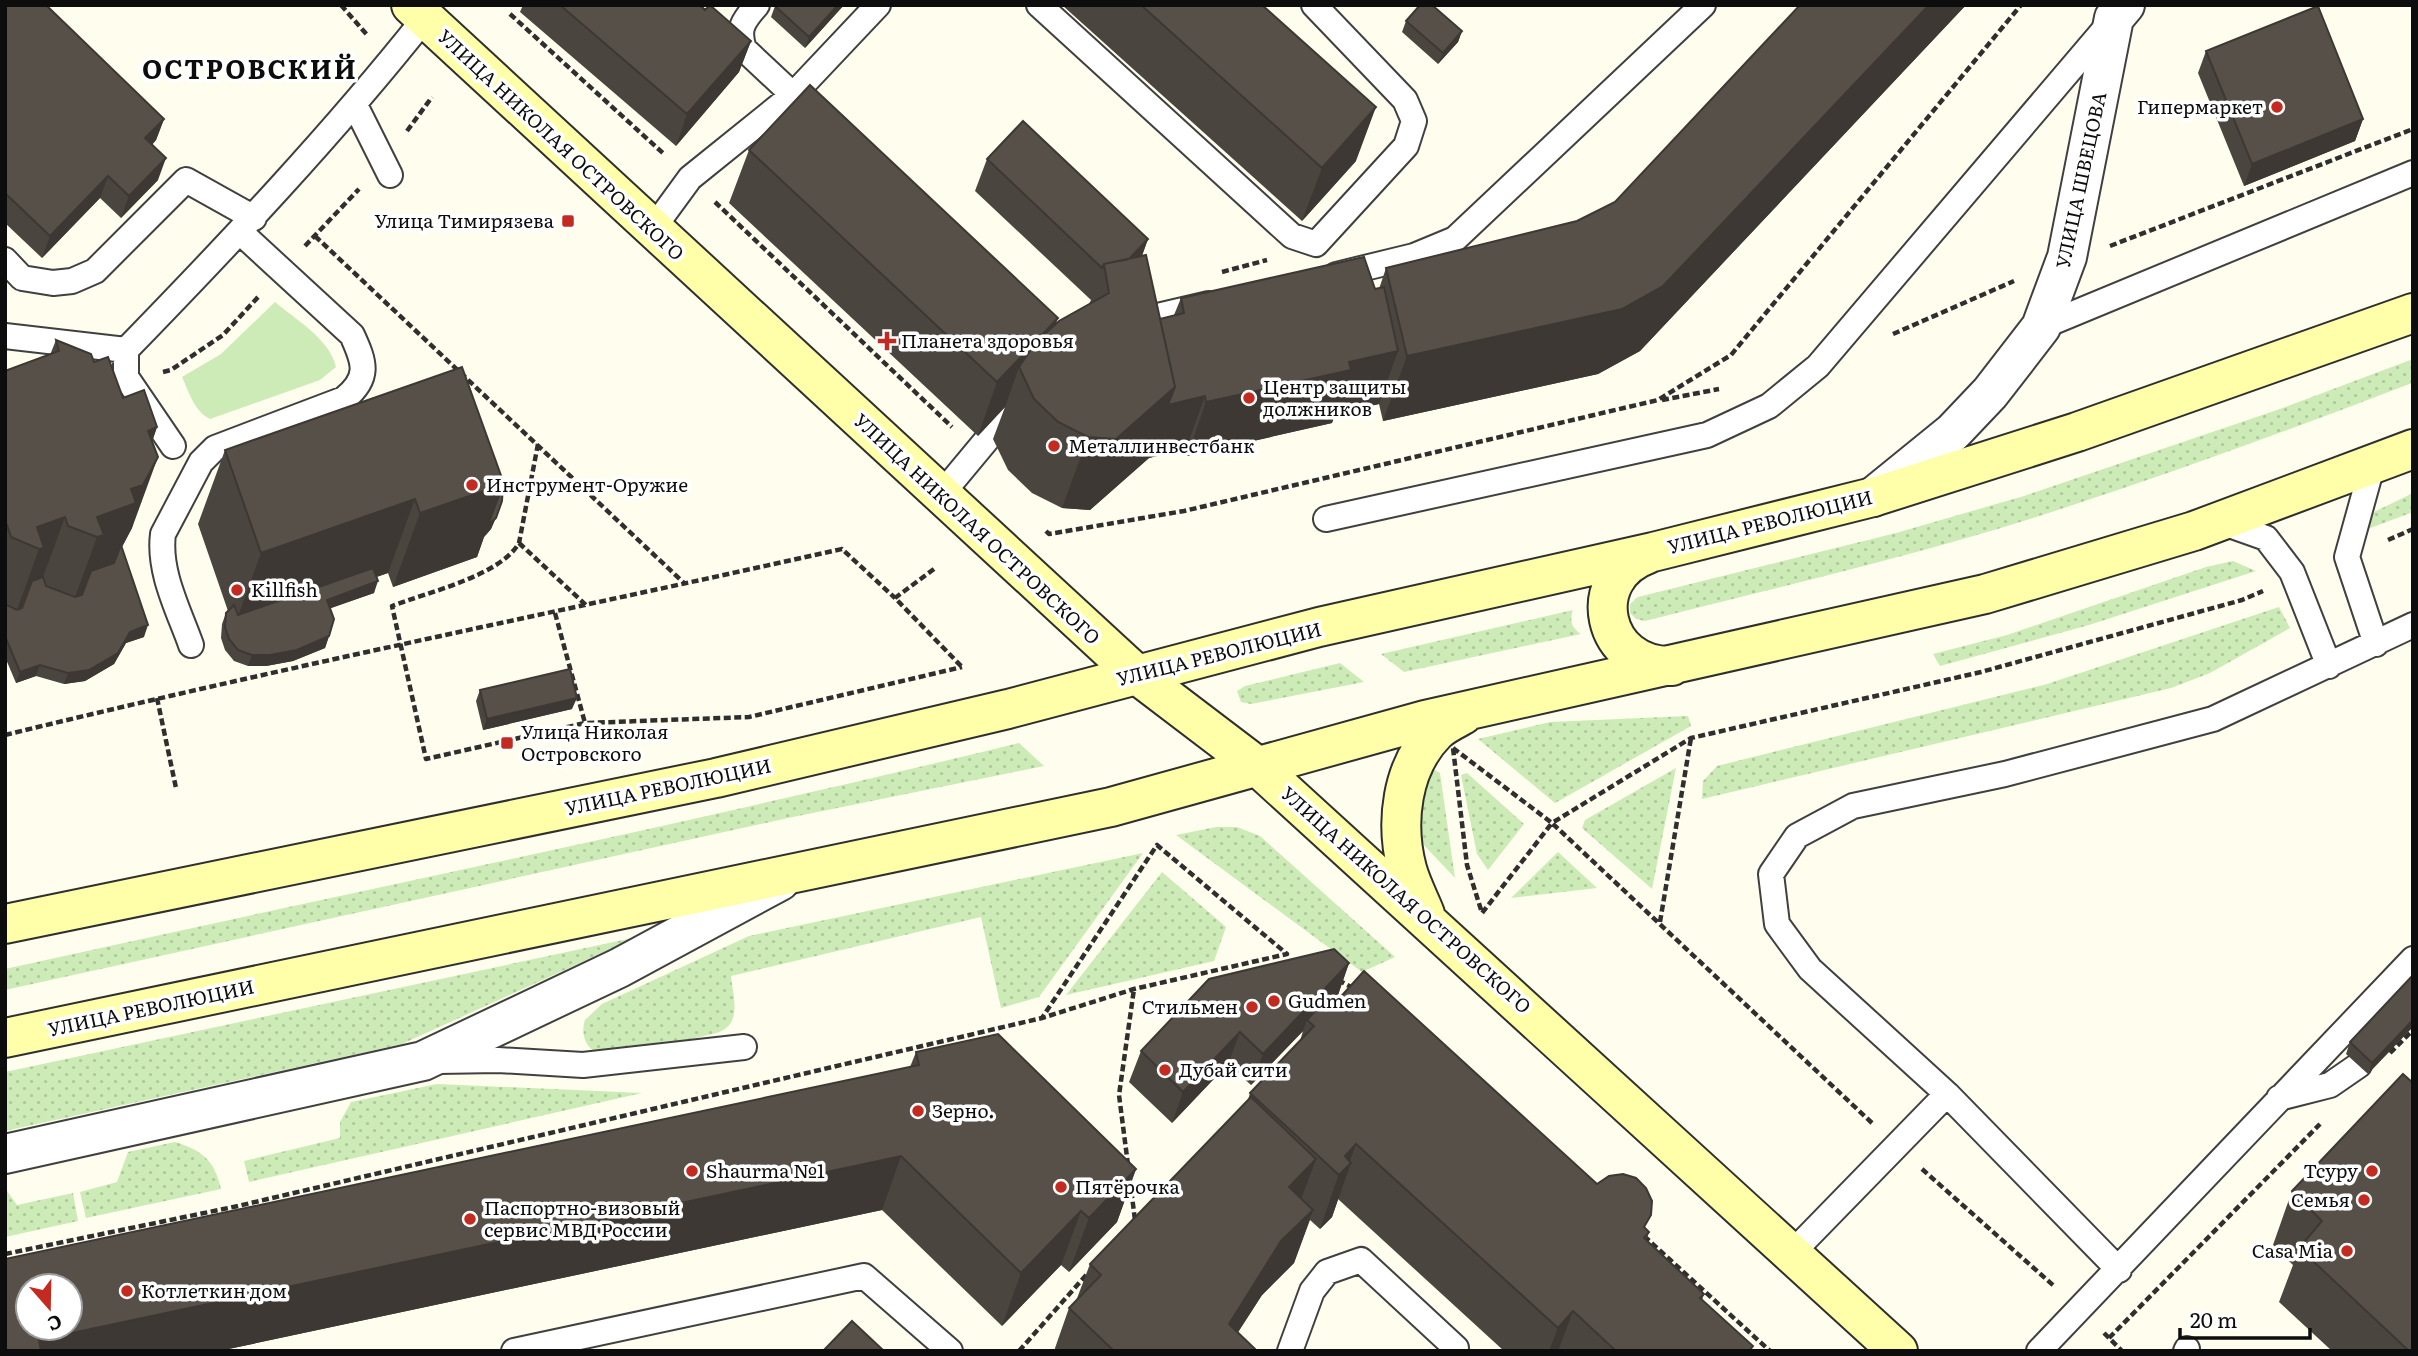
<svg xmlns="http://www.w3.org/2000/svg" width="2418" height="1356" font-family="Literata,serif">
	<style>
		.grass { fill: url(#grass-dots) }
		.park { fill: #ccebb6 }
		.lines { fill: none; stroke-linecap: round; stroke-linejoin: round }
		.service-casing { stroke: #404040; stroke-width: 28 }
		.minor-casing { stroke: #404040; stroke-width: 42 }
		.secondary-casing { stroke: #2f2f2f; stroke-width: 42 }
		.path { stroke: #2f2f2f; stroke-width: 4.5; stroke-dasharray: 7 3.5; stroke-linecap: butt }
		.service { stroke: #fff; stroke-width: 24 }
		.minor { stroke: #fff; stroke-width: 38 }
		.secondary { stroke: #ffffa9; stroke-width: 38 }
		.wall { fill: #4b453f }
		.shaded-wall { fill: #3d3833 }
		.building { fill: #575049; stroke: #3d3833; stroke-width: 2; fill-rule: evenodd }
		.poi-dot { fill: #c32a20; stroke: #fff; stroke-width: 2.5 }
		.labels { text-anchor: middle; stroke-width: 7; stroke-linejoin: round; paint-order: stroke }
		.poi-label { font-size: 19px; fill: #0d0d0d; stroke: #fff; text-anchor: start }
		.street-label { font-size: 19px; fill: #0d0d0d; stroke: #fff }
		.district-label { font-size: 26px; font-weight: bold; letter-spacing: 2px; fill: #0d0d0d; stroke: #fff }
	</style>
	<defs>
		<pattern id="grass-dots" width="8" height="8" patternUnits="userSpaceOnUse" patternTransform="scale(1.75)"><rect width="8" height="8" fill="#ccebb6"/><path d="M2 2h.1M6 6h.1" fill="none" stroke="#aec89b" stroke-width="1.8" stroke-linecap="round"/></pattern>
	</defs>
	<rect width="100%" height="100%" fill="#fffeee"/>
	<path class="grass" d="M2413,359l-1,24c-125,48 -251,94 -379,135 -127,40 -258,70 -388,103l-9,-2 -6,-6v-9l8,-7 258,-64 128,-37 253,-86z
		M2413,493v19l-48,18 9,-18z
		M2233,561l23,10 -167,54 -149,41 -7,-12 74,-19 199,-68z
		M2279,607l11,21 -80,45 -39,15 -469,111 1,-18 14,-15 330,-82z
		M1573,610c-4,11 -1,18 8,24l-177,38 -23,-18z
		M1340,663l24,19 -113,22 -10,-2 -4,-11 8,-5z
		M1688,716l3,10 -136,77 -77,-64 72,-17z
		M1019,743l25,23 -251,51 -788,173v-21c338,-75 678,-144 1014,-226z
		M1428,766l12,7 15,105 -35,-37 -6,-57z
		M1676,768l-24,121 -70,-61 3,-8z
		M1467,773l57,51 -36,46 -11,-16 -16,-79z
		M1216,827h21l23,9 135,121 -33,15 -186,-137z
		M1558,852l39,36 -86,10z
		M1143,853l-104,144 -38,11 -20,-91 -250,59c2,21 12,48 -14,57 -27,6 -95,25 -120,19 -13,-4 -16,-21 -12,-32l17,-16 147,-68z
		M1162,872l64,55 -12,34 -148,34z
		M637,937l-235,107 -397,87v-59z
		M437,1084l205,9 -393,89 -5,-21 96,-23v-16l11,-20z
		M175,1142c27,8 40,19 46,47l-135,29 -6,-26 37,-10 11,-30z
		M5,1188l12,17 56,-12 5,28 -73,16z"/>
	<path class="park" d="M275,302c21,18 55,37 61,65l-16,13 -110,39c-16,-8 -21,-27 -28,-42l39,-23z"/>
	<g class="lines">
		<g class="service-casing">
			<path id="service" d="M757,5c-14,16 -20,24 -13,44l78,73
				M1039,5l253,231 24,8 90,-98 8,-25 -9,-21 -91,-95
				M355,105l35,70
				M652,230l38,-52 103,-83 85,-90
				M5,260l17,18 31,5 19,-2 23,-10 91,-91 68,38
				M1336,275l78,-19 41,-17 248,-234
				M1145,319l64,-15
				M2041,327l372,-154
				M5,336l121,14c104,-107 206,-215 299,-332
				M126,350v27l47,69
				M2373,463l-26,94 29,87
				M940,496l79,-95
				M1326,519l381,-84 62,-29 49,-40 291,-342
				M2218,521l48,17 26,34 37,94
				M191,645c-12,-34 -33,-73 -28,-111l38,-72 14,-14 129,-49c26,-21 21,-36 8,-64l-112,-103
				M438,1061l60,-1 85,5 161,-18
				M2279,1098l51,-13 29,-20
				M1791,1254l156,-160
				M2119,1270l-172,-176 -137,-125 -33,-45 -6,-50 26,-38 56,-30 152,-32 208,-55 200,-94
				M514,1351l350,-75 86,75
				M1290,1351l22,-60 15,-19 34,-12 95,88 -3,3
				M2039,1351l374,-392
				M2186,1351l1,-2"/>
		</g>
		<g class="minor-casing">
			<path id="minor" d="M1873,497l80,-65 37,-39 51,-66 26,-70 47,-239 11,-13
				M5,1154l418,-93 196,-93 161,-87"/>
		</g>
		<g class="secondary-casing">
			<path id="secondary" d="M411,5l725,669 121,92 641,585
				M1648,554c-66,24 -46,114 24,112
				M1425,914c-6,-15 -14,-30 -18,-45 -12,-46 -6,-102 29,-137 7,-7 18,-12 27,-17
				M5,924l711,-146 292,-69 311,-82 334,-75 220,-55 204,-65 336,-119
				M5,1038l1106,-231 314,-87 560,-126 209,-63 219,-82"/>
		</g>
		<path class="path" d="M341,5l27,31
			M510,14l155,141
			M407,131l25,-34
			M715,202l237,225
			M315,236l369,347
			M305,246l54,-57
			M2110,246l303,-117
			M1222,272l45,-12
			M1893,334l121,-53
			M163,372l8,-2 52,-35 36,-39
			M1662,400l57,-11
			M538,444l-19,99c-19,33 -91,49 -127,63l34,153 159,-36 164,-6 213,-50
			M1046,531l3,3 135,-23 474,-111 73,-45 290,-350
			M2388,540l25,-11
			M519,543l68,63
			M934,569l-39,29 67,69
			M555,613l30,110
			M157,698l19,90
			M5,735c278,-68 558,-124 837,-186l53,49
			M1453,748l99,75 -70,90 -15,-48z
			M1660,922l31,-184
			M1338,980l17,9
			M2390,1053l23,-23
			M1872,1123l-320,-300 139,-85 290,-66 261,-72 21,-9
			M1128,1165l-9,-70 15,-106
			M1922,1169l132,117
			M1130,1181l5,39
			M1644,1236l126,115
			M5,1254l233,-48 804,-188 92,-29 153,-35 -130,-109 -115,173
			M2104,1333l18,18
			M2109,1338l211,-214
			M1019,1351l69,-78"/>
		<use href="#service" class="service"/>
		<use href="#minor" class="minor"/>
		<use href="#secondary" class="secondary"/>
	</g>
	<path class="wall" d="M5,5l159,114 -8,21 -4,5 6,35 -37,38 -21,-20 -58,60 -37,-35z
		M523,5h177l51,36 -12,31 -63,74 -156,-134z
		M844,5l-39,43 -34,-31 4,-11z
		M1062,5h200l94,156 -54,60z
		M1800,5h166l-326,346 -42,23 -215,47 -4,-17 -44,10 -3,9 -145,33 -1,-7 -37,9 -59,52 -28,-2 -30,-15 -24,-23 -15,-31 12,-32 -27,29 -249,-233 20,-53 307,173 33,-19 2,-4 -116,-109 12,-32 161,80 -6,17 18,63 14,-4 7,-17 194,-9h4l7,-21 191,-47 38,-19z
		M1406,21l56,10 -4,11 -20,22 -36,-32z
		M2206,51l157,68 -8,22 -111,45 -46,-113z
		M56,340l38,22 29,36 34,29 -5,15 -20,86 -10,19 22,90 -18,6 -12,21 -29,17 -21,3 -28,-8 -20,7 -11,-26v-286l45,-16z
		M225,450l278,35 -1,16 -11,28 -7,8 -7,20 -84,30 -5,-14 -12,4 -2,16 -44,15 -1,28 -4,12 -32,13 -27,5h-18l-14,-5 -9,-11 -4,-12 1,-14 4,-11 2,-2 -30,-87z
		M480,690l92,19 -89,21 -7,-29z
		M1349,963l-11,32 -5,5 313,229 3,3 -3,9 58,53 -2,6 49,51h-247l-166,-152 -6,18 -12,12 -10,-9 -16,43 -32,32 -24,37 17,17v2h-201l15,-43 7,-7 14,-37 158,-164 2,-7 50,-52 3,-10 -52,54 -23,-21 -56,59 -43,-41 12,-31z
		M2413,975l-45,99 -22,-20 4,-12z
		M916,1052l220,117 -19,53 -48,50 -8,-7 -59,61 -120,-116 -663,141h-214l905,-284z
		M2413,1083v268h-81l-53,-49 14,-37 -20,-20 19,-54z"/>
	<path class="shaded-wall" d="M838,5h6l-39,43 4,-11z
		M1929,5h37l-326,346 -42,23 -215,47 24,-65z
		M1462,31l-4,11 -20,22 5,-11z
		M751,41l-12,31 -63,74 11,-32z
		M1376,107l-20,54 -54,60 20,-53z
		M164,119l-8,21 -19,20 8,-22z
		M2363,119l-8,22 -111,45 8,-22z
		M166,158l-8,22 -37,38 8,-22z
		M108,176l-8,22 -58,60 8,-22z
		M1148,239l-12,32 -27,22 3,-16z
		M1058,318l-19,53 -20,-4 -14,40 -27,29 19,-54z
		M1398,351l-19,53 -44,10 -3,9 -145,33 19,-54 143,-40z
		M1175,387l30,9 -19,53 -37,9 -59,52 -28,-2 26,-71z
		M157,427l-21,60 22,-30 -26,71 -15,28 -7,18 -32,32 -7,2 26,-71v-20l51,-86z
		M504,484l-16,41 8,-7 -5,11 -7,8 -7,20 -84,30 27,-74z
		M415,499l-27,74 -154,54 27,-74z
		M65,517l-26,71 -21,31 -5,2 26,-72 -2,-22z
		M378,581l-4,12 -51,18 4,-11z
		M148,625l-4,12 -18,6 -12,21 -29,17 -21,3 4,-11 62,-41z
		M329,636l-4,12 -32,13 -27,5h-18l4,-11z
		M40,665l-4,11 -20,7 4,-11z
		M577,698l-5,11 -89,21 4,-11z
		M1349,963l-11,32 -27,28 -4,-3 -4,11 -52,54 12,-31z
		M2413,1020v7l-45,47 4,-11z
		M1240,1032l-12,32 -56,59 11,-31z
		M1356,1144l-8,22 3,-3 -19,54 -12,12 25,-73z
		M901,1156l-19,54 -663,141h-184l4,-11z
		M1316,1159l-20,54 -7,-26z
		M1136,1169l-19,53 -48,50 20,-54z
		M1313,1210l-19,53 -32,32 -36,56 3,-27 52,-83z
		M1081,1211l-20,54 -59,61 19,-53z
		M1573,1311l-15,40h-9l9,-23z"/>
	<path class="building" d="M5,5h41l118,114 -19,19 21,20 -37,38 -21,-20 -58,60 -45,-43z
		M560,5h140l5,5 5,-5 41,36 -64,73z
		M776,5h62l-29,32 -34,-31z
		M1141,5h121l114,102 -54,61z
		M1420,5h12l30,26 -19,22 -37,-32z
		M1800,5h129l-266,281 -41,23 -215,47 -21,-88 191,-47 38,-19z
		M2318,6l45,113 -111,45 -46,-113z
		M810,85l248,233 -61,64 -248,-232z
		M1023,121l125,118 -19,20 -25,5 -2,4 -115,-109z
		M1146,255l29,132 -59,52 -28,-2 -30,-15 -24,-23 -15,-32 17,-25 23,-21 50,-28 -5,-29z
		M1364,257l11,32 9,-2 14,64 -49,11 2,8 -145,32 -1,-6 -37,9 7,-18 -15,-68 24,-6 -3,-15z
		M56,340l35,14 3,8 14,-5 15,41 21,-8 13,37 -9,4 10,26 -15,28 -12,4 5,14 -39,14 7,18 -7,2 -29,-11 -3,-9 -28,10 7,21 -5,1 -28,-12 -4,-12 -2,1v-155l54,-20z
		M462,367l42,117 -84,29 -5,-14 -154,54 -36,-103z
		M503,485l-1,16 -6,17 -8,7z
		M121,545l27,80 -18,7 -12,21 -29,17 -21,3 -28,-8 -20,7 -15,-36v-32l12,6 5,-2 10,-27 11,-4 3,9 29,11 7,-2 9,-24 23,-8z
		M373,568l5,13 -51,19 7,19 -5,17 -32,14 -27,5h-18l-14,-5 -9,-11 -4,-12 1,-14 8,-8 4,10z
		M570,669l7,29 -90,21 -7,-29z
		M1334,949l15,14 -86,91 -23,-22 -57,60 -42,-41 68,-72z
		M1364,971l233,213 12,-8 14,-2 13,4 10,10 6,13 -1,14 -7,12 5,5 -5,6 60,56 -4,4 53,48 -4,5h-133l-43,-40 -15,17 -202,-184 -11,12 6,7 -12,12 -89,-82 64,-67 -7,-6 22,-24 7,6z
		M2413,975v45l-41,43 -22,-21z
		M998,1034l138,135 -47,49 -8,-7 -60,62 -120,-117 -862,184 2,11h-36v-92l914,-194 -3,-13zM28,1286h42v42h-42z
		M2403,1074l10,9v268h-4l-110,-103 23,-27 -30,-30z
		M1251,1097l65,62 -27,28 24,23 -32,31 -52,83 26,25 -1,2h-140l-45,-43 32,-33 -11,-11z
		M852,1321l32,30h-61z"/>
	<g class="poi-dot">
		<circle cx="2277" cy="107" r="7"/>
		<rect x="561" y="214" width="14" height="14" rx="3.5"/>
		<path d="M883.5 330.5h7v7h7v7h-7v7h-7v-7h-7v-7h7z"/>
		<circle cx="1249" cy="398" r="7"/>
		<circle cx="1054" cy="446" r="7"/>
		<circle cx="472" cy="485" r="7"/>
		<circle cx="237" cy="590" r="7"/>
		<rect x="500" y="736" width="14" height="14" rx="3.5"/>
		<circle cx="1274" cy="1001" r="7"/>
		<circle cx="1252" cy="1007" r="7"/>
		<circle cx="1165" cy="1070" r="7"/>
		<circle cx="918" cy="1111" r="7"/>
		<circle cx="692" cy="1171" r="7"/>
		<circle cx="2372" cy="1171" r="7"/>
		<circle cx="1061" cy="1187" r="7"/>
		<circle cx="2364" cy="1200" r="7"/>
		<circle cx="470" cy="1219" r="7"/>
		<circle cx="2347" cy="1251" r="7"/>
		<circle cx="127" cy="1291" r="7"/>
	</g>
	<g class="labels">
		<g class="poi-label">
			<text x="2263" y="114" text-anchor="end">Гипермаркет</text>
			<text x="554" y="228" text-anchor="end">Улица Тимирязева</text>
			<text x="901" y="348">Планета здоровья</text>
			<text x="1263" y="394">Центр защиты<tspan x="1263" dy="22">должников</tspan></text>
			<text x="1068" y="453">Металлинвестбанк</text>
			<text x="486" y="492">Инструмент-Оружие</text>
			<text x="251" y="597">Killfish</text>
			<text x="521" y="739">Улица Николая<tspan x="521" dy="22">Островского</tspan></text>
			<text x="1288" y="1008">Gudmen</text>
			<text x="1238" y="1014" text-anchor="end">Стильмен</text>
			<text x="1179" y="1077">Дубай сити</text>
			<text x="932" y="1118">Зерно.</text>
			<text x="706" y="1178">Shaurma №1</text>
			<text x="2358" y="1178" text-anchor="end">Тсуру</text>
			<text x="1075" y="1194">Пятёрочка</text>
			<text x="2350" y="1207" text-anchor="end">Семья</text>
			<text x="484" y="1215">Паспортно-визовый<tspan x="484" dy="22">сервис МВД России</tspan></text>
			<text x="2333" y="1258" text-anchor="end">Casa Mia</text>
			<text x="141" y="1298">Котлеткин дом</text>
		</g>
		<g class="street-label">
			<text transform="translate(561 145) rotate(43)" y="7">УЛИЦА НИКОЛАЯ ОСТРОВСКОГО</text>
			<text transform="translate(2081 180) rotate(-78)" y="7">УЛИЦА ШВЕЦОВА</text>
			<text transform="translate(1770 522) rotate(-14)" y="7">УЛИЦА РЕВОЛЮЦИИ</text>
			<text transform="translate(977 529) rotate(43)" y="7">УЛИЦА НИКОЛАЯ ОСТРОВСКОГО</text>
			<text transform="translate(1219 654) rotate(-14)" y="7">УЛИЦА РЕВОЛЮЦИИ</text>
			<text transform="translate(668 787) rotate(-12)" y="7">УЛИЦА РЕВОЛЮЦИИ</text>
			<text transform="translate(1406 900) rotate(42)" y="7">УЛИЦА НИКОЛАЯ ОСТРОВСКОГО</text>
			<text transform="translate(151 1008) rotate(-12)" y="7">УЛИЦА РЕВОЛЮЦИИ</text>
		</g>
		<g class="district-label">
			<text x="250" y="79">ОСТРОВСКИЙ</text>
		</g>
	</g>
	<rect width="2418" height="1356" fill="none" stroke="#0d0d0d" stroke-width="14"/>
	<g transform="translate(49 1307) rotate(160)"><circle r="33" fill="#ffffff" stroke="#9e9e9e" stroke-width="2"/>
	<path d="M0-5L12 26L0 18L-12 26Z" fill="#c32a20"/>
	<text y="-10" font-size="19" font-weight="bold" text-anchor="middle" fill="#0d0d0d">С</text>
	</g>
	<path d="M2180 1328v10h130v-10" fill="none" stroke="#0d0d0d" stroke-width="3.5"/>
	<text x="2190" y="1328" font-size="21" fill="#0d0d0d" stroke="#ffffff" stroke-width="5" paint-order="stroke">20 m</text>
</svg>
